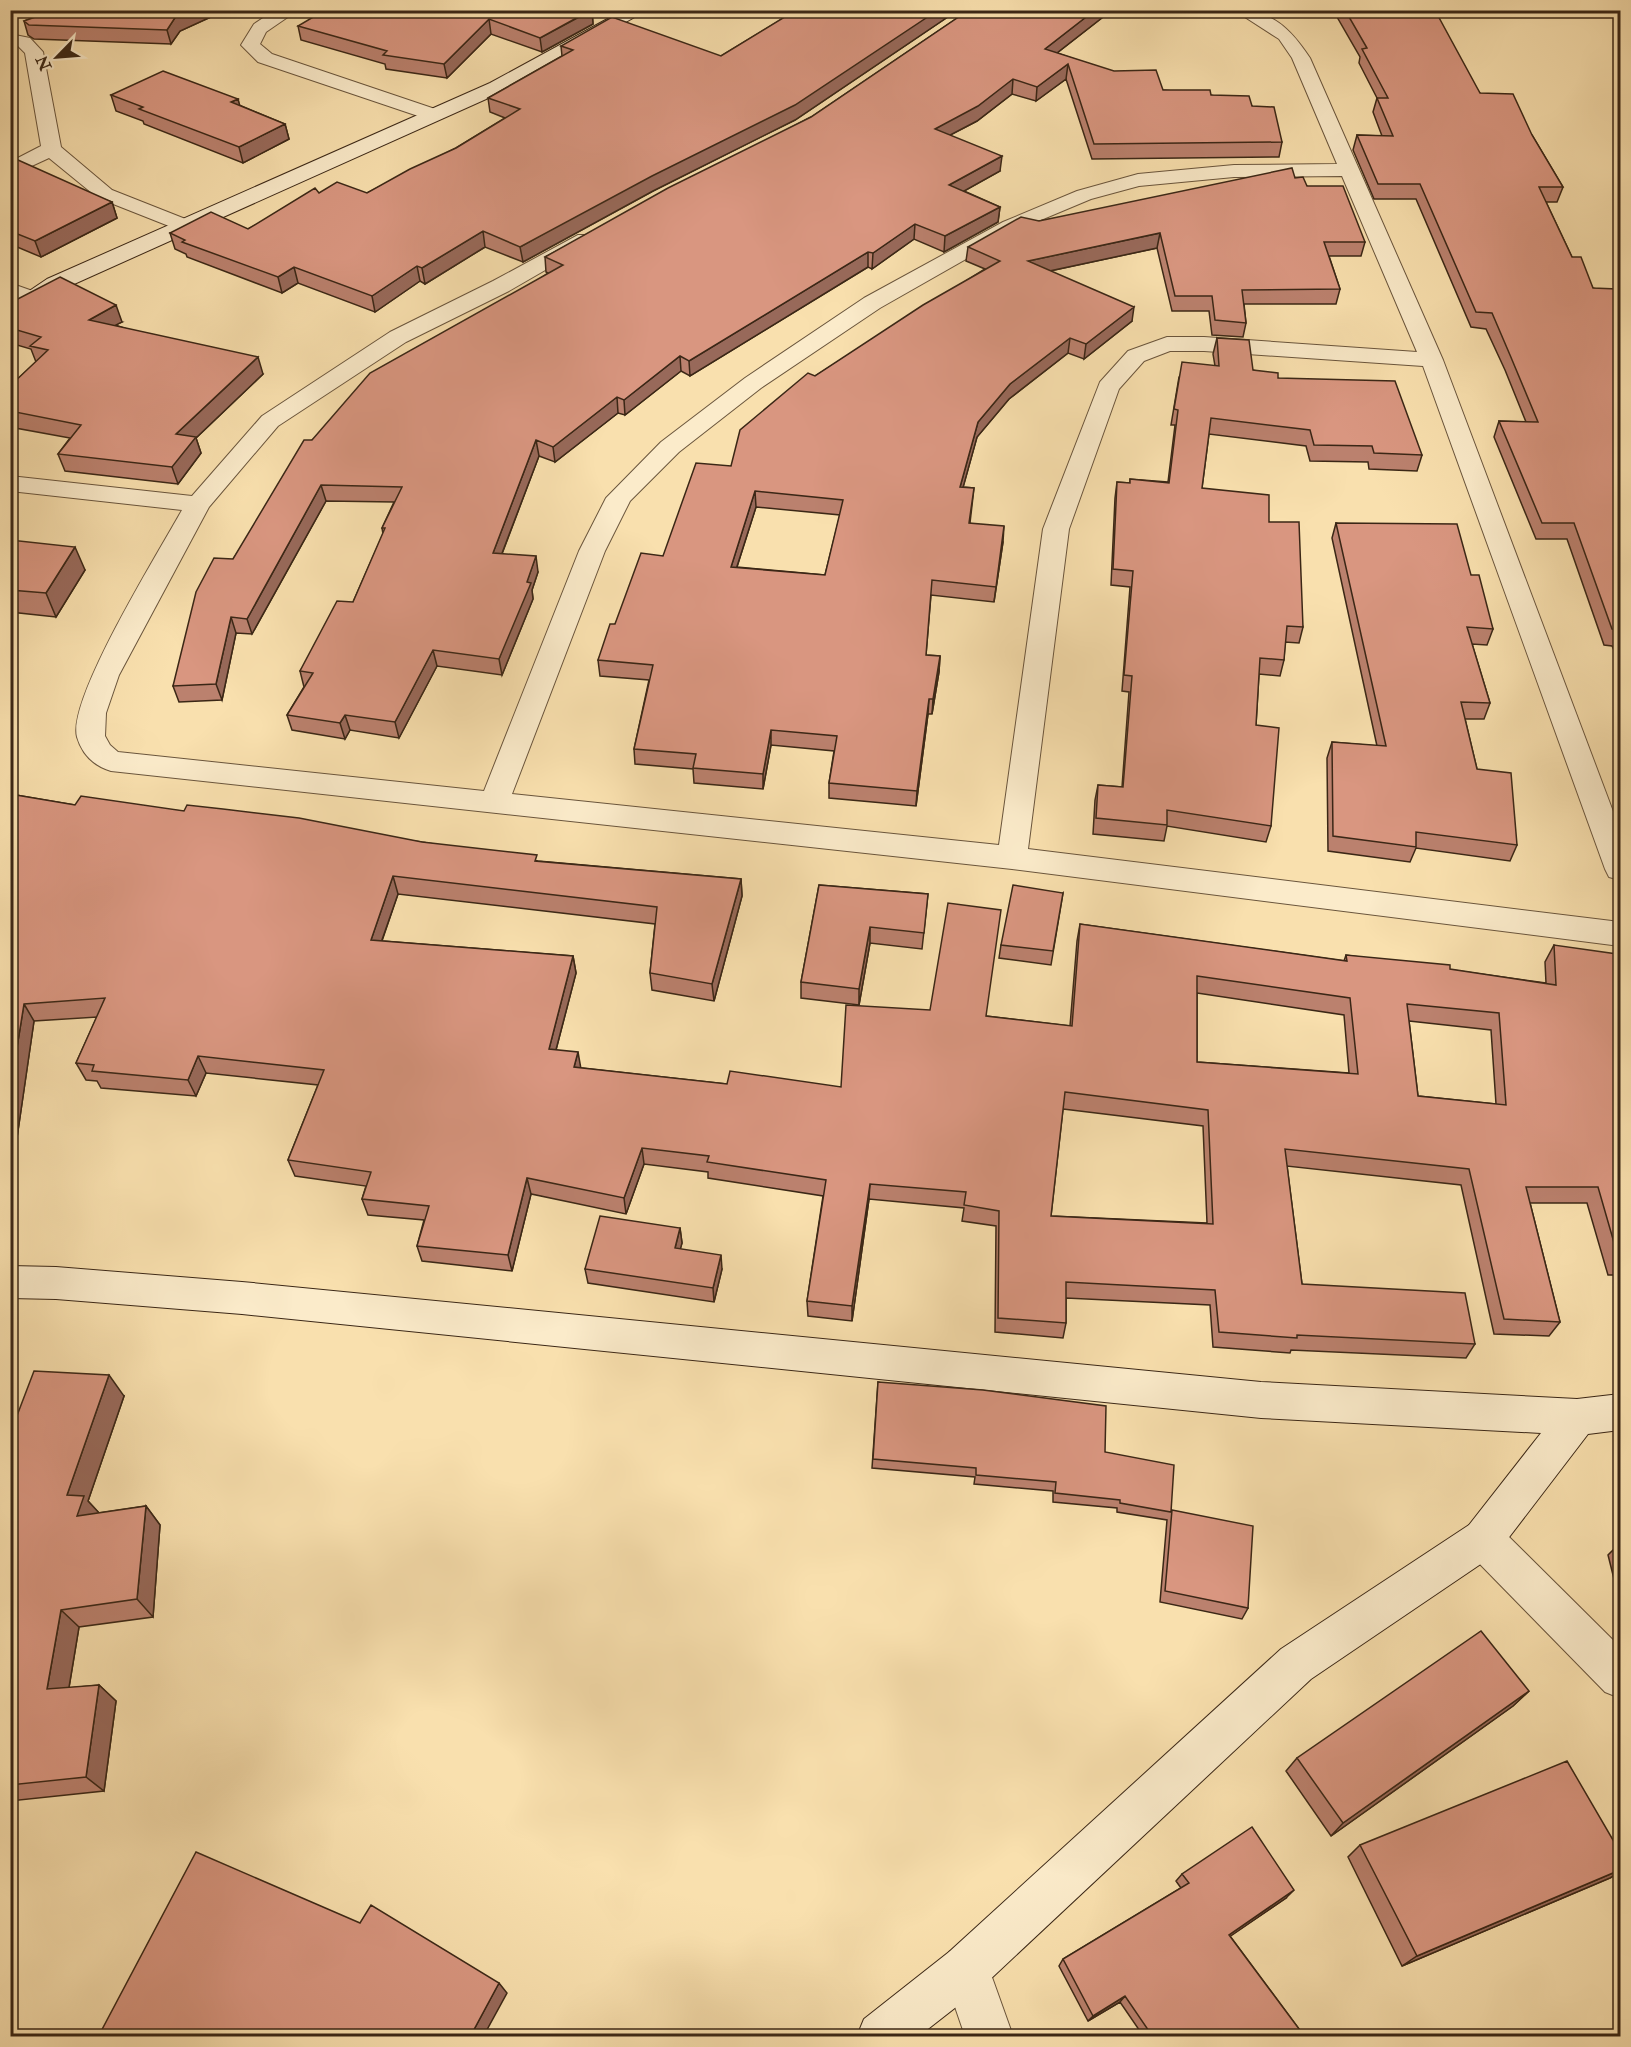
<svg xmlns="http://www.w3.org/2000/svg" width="1631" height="2047" font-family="'IM FELL Double Pica',serif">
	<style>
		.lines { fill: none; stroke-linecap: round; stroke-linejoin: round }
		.street-casing { stroke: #6a553c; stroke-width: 2 }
		.secondary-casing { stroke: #3b2716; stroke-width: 2 }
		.street { fill: #fbebca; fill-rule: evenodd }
		.secondary { fill: #fbebca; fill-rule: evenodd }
		.wall { fill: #bb816e; stroke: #3b2716; stroke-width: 1.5; fill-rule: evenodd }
		.shaded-wall { fill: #98695a; stroke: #3b2716; stroke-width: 1.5 }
		.building { fill: #d99680; stroke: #3b2716; stroke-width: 1.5; fill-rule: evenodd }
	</style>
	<rect width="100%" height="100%" fill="#f9e0ae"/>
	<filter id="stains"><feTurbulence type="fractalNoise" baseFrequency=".00333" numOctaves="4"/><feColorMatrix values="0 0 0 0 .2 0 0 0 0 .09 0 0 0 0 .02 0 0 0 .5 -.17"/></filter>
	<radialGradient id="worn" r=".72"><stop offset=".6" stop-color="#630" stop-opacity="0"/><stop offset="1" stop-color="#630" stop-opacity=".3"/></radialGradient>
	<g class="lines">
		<g class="street-casing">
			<path id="street" d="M275,10h23l-32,22 -6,12 12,10 169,57 3,4 -3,4h-14l-169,-57 -17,-17 13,-21z
				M1234,10c38,0 56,18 76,48l133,302 177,470v50l-11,-3 -4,-8 -182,-503 -219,-15h-34l-26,10 -25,28 -50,140 -41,320 592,73v24l-608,-77 -901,-98c-17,-5 -29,-17 -34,-34 -10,-38 83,-187 105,-227l-172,-19v-15l182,20 70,-80 128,-84 103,-51 85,-46h14l4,4 -4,4 -83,48 -103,51 -128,84 -69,81 -90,168 -13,38 -1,23 5,9 8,7 366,39 95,-240 27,-53 55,-56 84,-64 119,-80 139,-76 74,-31 61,-17 96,-9 103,-1 -45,-106 -13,-19zM1342,176l75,176 -213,-15h-37l-39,14 -28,31 -57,147 -44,316 -487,-51 93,-243 25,-50 49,-49 82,-64 119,-80 137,-78 74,-31 48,-13 95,-9z
				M10,34l20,4 13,14 18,95 51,43 81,32 3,4 -3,4h-14l-81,-32 -49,-40 -39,18v-14l31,-16 -16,-93 -7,-7 -8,-1z
				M10,283l31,11 3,5 -3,5 -8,2 -23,-9z
				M1483,1519l14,6 123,122v51l-15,-6 -136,-139 -6,-14 6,-14z
				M966,1945l17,7 30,84h-48l-23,-67 7,-17z"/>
		</g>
		<g class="secondary-casing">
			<path id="secondary" d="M624,10h23l-143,81 -441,198 -45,30 -8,2v-17l37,-25 443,-196z
				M10,1266l46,1 186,15 1019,100 316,17 43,-5v36l-32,4 -91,119 -186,126 -328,307 -64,50h-62l7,-17 85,-67 332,-303 188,-124 72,-92 -280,-15 -1019,-104 -186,-15 -46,-1z"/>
		</g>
		<use href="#street" class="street"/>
		<use href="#secondary" class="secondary"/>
	</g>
	<path class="wall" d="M55,10h171l-46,21 -9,13 -137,-5 -6,-4 -4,-14z
		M592,10l1,14 -51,28 -51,-18 -44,44 -61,-9 -1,-5 -84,-24 -3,-14z
		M778,10h180l-163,110 -142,71 -130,71 -38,-15 -60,37 -5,-3 -45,31 -77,-29 -16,10 -95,-36 -1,-3 -11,-5 -5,-16 78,-4 71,-36h48l89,-45 49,-30 -15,-6 -2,-14 74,-42 -1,-10 160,10 71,-43z
		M969,10h143l-55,43 106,37 48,5 41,11 30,36 -3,15 -187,2 -26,-80 -30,22 -24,-7 -35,27 -27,14 50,36 -36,20 36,16 -2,15 -54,30 -30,-13 -42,30 -4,-2 -178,109 -9,-5 -56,44 -7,-2 -63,49 -16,-6 -37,98 36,18 -6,18 1,9 -31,76 -65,-9 -38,72 -49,-8 -5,9 -53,-9 -5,-15 17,-28 -4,-16 53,-69 30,-68 -1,-6 12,-26 -68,-1 -74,133 -16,-1 -14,67 -43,2 -6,-16 60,-127 79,-119 236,-167 -2,-1 -1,-15 266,-140z
		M1333,10h83v4l64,79 52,42 31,52 -6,15h-11l26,55 21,31 27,7v364h-2l-6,-13 -8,-1 -37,-106h-31l-42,-102 5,-16 27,1 -21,-52 -19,-41 -15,-2 -55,-128h-42l-21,-49 4,-15 25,1 -9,-24 4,-14 -18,-35 1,-6z
		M111,95l127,4 1,6 46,19 4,15 -46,24 -99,-39 -1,-3 -27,-10z
		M10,164l102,38 5,16 -76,39 -31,-13z
		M1295,178l12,8 58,56 -4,14h-32l11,33 -4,15h-92l2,19 -3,14 -31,-2 -3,-24h-37l-15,-63 -107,23 82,50 -48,38 -16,-6 -59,46 -32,38 -14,50 11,1 -4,35 33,19 -9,60 -63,-7 -5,60 14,1 -1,16 -7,42h-4l-12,92 -87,-8v-15l5,-32 -63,-6 -8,44 -69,-6 -1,-14 -58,-5 -1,-15 15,-69 -49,-4 -2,-16 17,-36 48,-68 68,-90 84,-90 170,-107 -19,-8 2,-14 71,-26zM756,507l84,8 -15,60 -88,-8z
		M10,303l112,19 -7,3 148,49 -67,64 5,15 -23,31 -113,-13 -7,-17 12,-16 -60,-11v-41l26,-24 -5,-13 -21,-6z
		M1217,338l36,32 25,8 144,77 -5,16 -48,-2 -1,-7 -58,-1 -4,-15 -97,-12 -7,54 67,34 34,105 -4,16 -14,-1 -1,18 -4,16 -21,-2 -3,51 15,101 -5,16 -99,-16 -3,15 -71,-7 2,-34 3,-15 24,2 7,-95 -7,-1 8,-104 -19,-2 4,-87 2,-16 13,1v-4l38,3 7,-57h-4l8,-48 36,-11 -2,-12z
		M1336,523l135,52 22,54 -6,16 -15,-1 18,59 -6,16h-19l12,50 40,76 -7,16 -94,-13 -6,14 -82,-11 -1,-93 5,-16 45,4 -45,-208z
		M10,540l75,30 -29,47 -46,-5z
		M10,794l65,11 109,6 238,31 116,19 203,18 1,17 -28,105 -62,-11 -2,-17 5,-49 -257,-30 -16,47 191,15 3,17 -20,77 25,18 146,16 114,3 145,-71 84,10 7,-85 3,-17 264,37 2,-6 200,28 -1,-21 9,-17 66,33v310l-4,-13h-8l-21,-72h-57l30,119 -11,14 -55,-2 -33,-149 -174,-19 15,118 173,60 -9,14 -175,-8 -1,3 -77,-6 -3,-42 -144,-7v25l-3,15 -68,-6 1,-106 -34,-5 2,-13 -95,-9 -17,122 -44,-5 -1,-15 16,-105 -115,-18v-6l-64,-8 -18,50 -95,-20 -19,77 -90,-10 -5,-15 7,-26 -56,-5 -6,-16 4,-13 -71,-10 -7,-16 30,-75 -112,-12 -10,23 -95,-8 -4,-7 -11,-1 -10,-17 21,-46 -63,4 -22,151h-2zM1197,993l147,22 5,58 -152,-11zM1409,1021l82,9 5,74 -78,-8zM1063,1109l140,17 4,97 -156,-7z
		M819,885l109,9 -6,55 -52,-6 -11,62 -58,-7v-16z
		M1063,893l-12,72 -52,-7 2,-13z
		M680,1228l2,15 -2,6 42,20 -8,33 -126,-19 -3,-14z
		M878,1382l227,70 66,58 77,98 -6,11 -82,-17 7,-82 -50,-8v-4l-64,-6v-11l-79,-7 1,-7 -103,-9z
		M124,1396l-36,105 11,12 47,-7 14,19 -7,92 -74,10 -10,61 30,-3 17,16 -12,90 -94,10v-329l3,-5 -3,-2v-31z
		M1620,1543v60l-12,-48z
		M1529,1691l-16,15 -182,130 -45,-65 11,-13z
		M1360,1845l250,33 -208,88 -54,-109z
		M1182,1874l104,24 -56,38 75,101h-161l-24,-35 -32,19 -29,-55 4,-7 118,-71 -5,-7z"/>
	<path class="shaded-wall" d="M190,10h36l-46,21 -9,13 -4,-14 9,-14z
		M592,10l1,14 -51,28 -2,-14z
		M938,10h20l-163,110 -142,71 -130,71 -3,-15z
		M1095,10h17l-68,53 1,-14z
		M489,19l2,15 -44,44 -3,-14z
		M1068,64l-2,15 -30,22 1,-14z
		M1013,79l-1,15 -35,27 -42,22v-14z
		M238,99l4,15 -11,-12z
		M285,124l4,15 -46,24 -4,-16z
		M1002,156l-2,15 -52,29 1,-15z
		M112,202l5,16 -76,39 -6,-16z
		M1000,207l-2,15 -54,30 1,-16z
		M915,224l-1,15 -42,30 1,-16z
		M483,231l2,16 -60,37 -3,-16z
		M1160,233l-3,15 -131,28 2,-15z
		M868,252v15l-178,109 -1,-15z
		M417,266l3,15 -45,31 -3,-16z
		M294,267l4,16 -16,10 -4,-16z
		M116,305l6,17 -27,14 -6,-16z
		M1134,307l-2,14 -48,38 2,-15z
		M1070,338l-2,15 -59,46 -32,38 -18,65 1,-15 18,-65 32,-38z
		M680,356l1,15 -56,44 -1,-15z
		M258,357l5,17 -67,64 5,15 -23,31 -6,-17 4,-33z
		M617,397l1,16 -63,49 -2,-15z
		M536,440l3,16 -43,113 -3,-16z
		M321,485l5,16 -74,133 -5,-15z
		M755,491l1,16 -24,75 -1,-15z
		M1004,526l-1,16 -9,60 2,-15z
		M75,547l10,23 -29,47 -10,-24z
		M536,556l2,16 -6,18 1,9 -31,76 -3,-16z
		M231,617l5,16 -14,67 -6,-16z
		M433,650l4,16 -38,72 -4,-16z
		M940,656l-1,16 -7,42 1,-15z
		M929,699l-1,15 -12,92 1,-15z
		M345,715l5,15 -5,9 -5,-16z
		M771,730v15l-8,44v-15z
		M393,876l5,18 -22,63 -5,-17z
		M741,879l1,17 -28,105 -2,-17z
		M870,927v16l-11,62v-16z
		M573,956l3,17 -24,92 -3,-16z
		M24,1004l10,17 -22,151 -2,-2v-79z
		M578,1052l3,17 -7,-2z
		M198,1056l8,17 -10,23 -8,-16z
		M642,1148l2,16 -18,50 -2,-16z
		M527,1178l4,16 -19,77 -4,-16z
		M870,1184l-1,15 -17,122v-15z
		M680,1228l2,15 -5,19 -2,-14z
		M721,1255l1,14 -8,33 -1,-14z
		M109,1375l15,21 -36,105 13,14 -24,1 -10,-21z
		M146,1506l14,19 -7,92 -16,-18z
		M61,1610l18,17 -13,78 -19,-16z
		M99,1685l17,16 -12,90 -18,-14z
		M1529,1691l-16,15 -182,130 12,-13z
		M1620,1870v2l-10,6 -208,88 15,-10z
		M1294,1890l-8,8 -64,44 7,-7z
		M499,1983l8,10 -24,44h-13z
		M1125,1996l-5,6 -32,19 5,-5z"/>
	<path class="building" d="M55,10h135l-14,6 -9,14 -138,-5 -5,-4z
		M325,10h266l-51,28 -51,-19 -45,45 -61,-9 4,-4 -89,-25z
		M796,10h142l-143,95 -143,71 -132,71 -37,-16 -61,37 -5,-2 -45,30 -78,-29 -16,10 -96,-35 3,-2 -15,-7 41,-21 37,17 67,-41 4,5 18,-11 30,11 43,-24 46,-21 64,-39 -32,-11 85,-48 -12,-4 51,-29 109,39z
		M969,10h126l-50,39 69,22 42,-1 7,20h47l1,5 38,1 3,10 22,1 8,35 -188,2 -26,-80 -31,23 -24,-8 -35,27 -43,23 67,27 -53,29 51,22 -55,29 -30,-12 -42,29 -5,-1 -179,109 -9,-5 -56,44 -7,-3 -64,50 -17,-7 -43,113 43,3 -9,26 4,1 -32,76 -66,-9 -38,72 -50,-7 -5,8 -53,-8 26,-42 -13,-2 37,-70 16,1 32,-74h-3l20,-41 -81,-2 -74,134 -16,-2 -15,67 -43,2 23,-94 18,-34 19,1 71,-119h8l58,-67 193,-108 -18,-8 123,-69 143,-71z
		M1345,10h71v4h21l43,79 33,1 19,41 31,52h-24l33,70h9l12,31 24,1 3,6v336v-1l-8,-1 -38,-106h-32l-43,-102 39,1 -28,-67 -18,-42 -16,-1 -56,-128h-42l-21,-49 36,1 -16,-38h11l-26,-49 5,-1z
		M163,71l75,28 -7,3 54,22 -46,23 -100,-38 4,-2 -32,-12z
		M18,160l94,42 -77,39 -25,-10v-67z
		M1292,168l3,10 8,-1 4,9h36l22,56h-41l16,47 -98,1 4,33 -31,-3 -3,-24h-37l-15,-63 -132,28 106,46 -48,37 -16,-6 -60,46 -32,38 -18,65 14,1 -5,35 35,3 -8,61 -64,-7 -6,75 14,1 -7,43h-4l-12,92 -88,-8 8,-47 -66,-6 -8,44 -70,-6 3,-14 -62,-5 19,-84 -55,-5 12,-36h5l26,-71 22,3 33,-93 35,3 9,-36 68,-57 7,3 108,-71 77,-44 -32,-14 53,-30 18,4zM755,491l88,9 -18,75 -94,-8z
		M60,277l56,28 -27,15 169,37 -82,77 20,3 -24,30 -114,-13 23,-29 -71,-14v-25l38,-36 -18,-4 11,-9 -31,-9v-25z
		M1217,338l32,2 4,30 25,3v5l117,3 27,74 -48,-2 -2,-7 -58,-1 -4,-15 -99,-12 -9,70 67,7v27h30l4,105 -16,-1 -3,34 -24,-2 -4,67 23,3 -8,98 -104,-16v15l-71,-7 2,-33 25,2 9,-111 -8,-1 9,-104 -20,-2 4,-87 13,1v-4l39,4 9,-73 -4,-1 8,-47 37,4z
		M1336,523l121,1 14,51h8l14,54 -26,-2 23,76 -29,-1 16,67 34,4 6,72 -101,-13v15l-83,-11 -1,-94 54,4z
		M10,540l65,7 -29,46 -36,-3z
		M10,794l65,11 6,-9 103,15 3,-6 36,4 76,9 123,24 115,13 -2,6 206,18 -29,105 -62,-11 7,-66 -264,-31 -22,64 202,16 -24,93 29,3 -4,15 153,17 3,-13 111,16 5,-82 84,5 18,-107 53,7 -15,106 86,10 8,-102 267,37 -1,-6 104,10v4l106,16 -2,-40 63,9 3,24v282h-1l-21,-73h-72l34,135 -56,-3 -35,-150 -184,-20 17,135 163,9 10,51 -178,-9v3l-78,-6 -4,-42 -149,-8v41l-68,-5 1,-107 -35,-6 2,-13 -96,-8 -18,122 -45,-5 19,-121 -119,-18 2,-6 -67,-8 -18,50 -97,-20 -19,77 -91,-9 12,-40 -67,-7 9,-27 -83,-12 36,-90 -126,-14 -10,24 -96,-9 2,-6 -18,-2 29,-65 -81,6 -14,87v-231l2,-6h-2zM1197,976l153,22 8,76 -161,-12zM1407,1004l92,9 7,92 -88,-9zM1065,1092l143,18 5,114 -162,-8z
		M819,885l109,9 -4,39 -54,-6 -11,62 -58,-7z
		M1013,885l50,8 -10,58 -52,-6z
		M600,1216l80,12 -5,20 46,7 -8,33 -128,-19z
		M34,1371l75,4 -42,120 17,1 -7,20 69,-10 -9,93 -76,11 -14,79 52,-4 -13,92 -76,8v-313l7,-15 -7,-1v-22z
		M878,1382l105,8 123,16 -1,46 69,13 -3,47 -51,-9v-3l-65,-7 1,-11 -80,-7v-7l-103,-9z
		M1172,1510l81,16 -5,82 -83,-17z
		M1481,1631l48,60 -186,132 -46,-65z
		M1567,1761l53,91v18l-203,86 -57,-111z
		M1252,1827l42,63 -65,45 76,102h-152l-28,-41 -32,20 -30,-57 126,-76 -7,-9z
		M196,1852l164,71 11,-18 128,78 -29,54h-372z"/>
	<rect width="1631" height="2047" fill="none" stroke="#f9e0ae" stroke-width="36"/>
	<rect x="12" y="12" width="1607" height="2023" fill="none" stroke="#3b2716" stroke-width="3"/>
	<rect x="18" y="18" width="1595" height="2011" fill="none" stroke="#3b2716" stroke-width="1.5"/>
	<g transform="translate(57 57) rotate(245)" stroke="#fbebca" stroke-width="4.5" paint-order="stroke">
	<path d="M0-4.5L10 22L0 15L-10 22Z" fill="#3b2716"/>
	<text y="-9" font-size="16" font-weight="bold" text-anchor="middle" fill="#3b2716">N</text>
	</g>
	<rect width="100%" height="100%" filter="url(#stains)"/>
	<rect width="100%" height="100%" fill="url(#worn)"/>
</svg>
